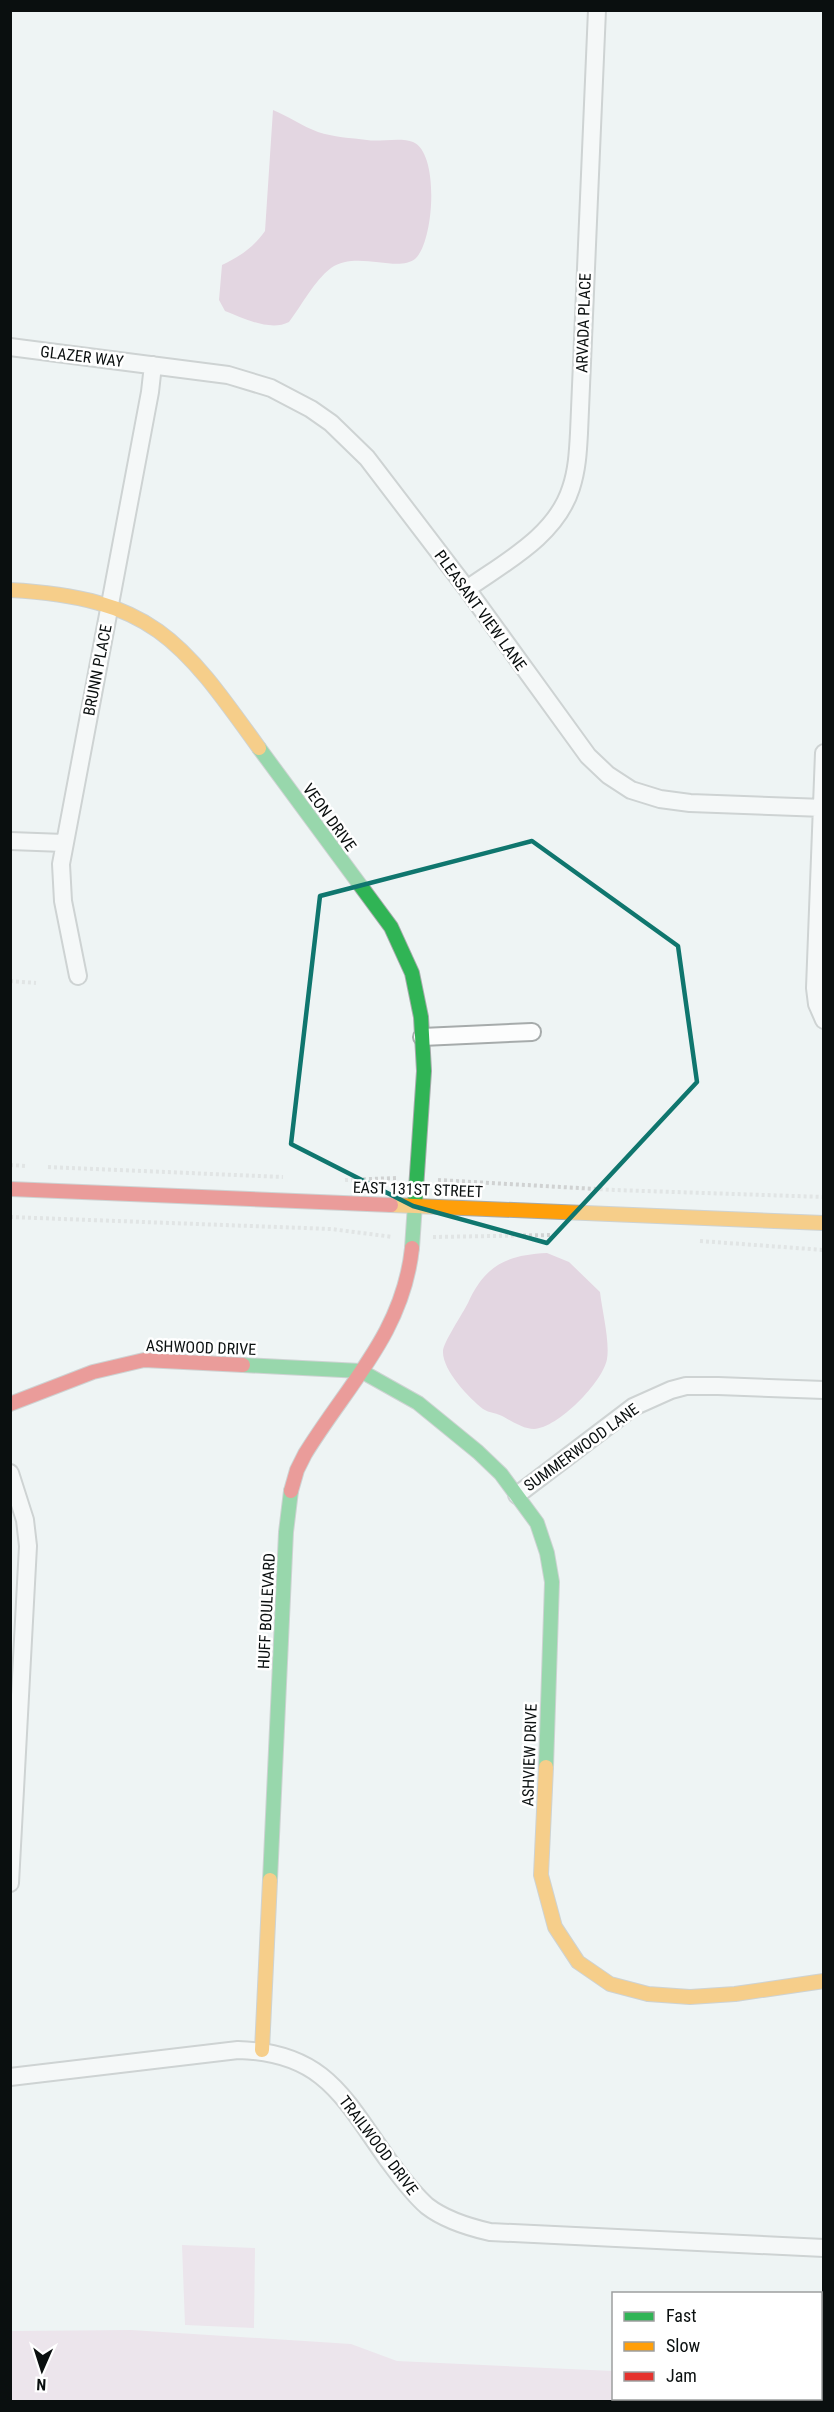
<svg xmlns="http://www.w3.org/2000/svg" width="834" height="2412" font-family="'Roboto Condensed',sans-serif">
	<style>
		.green { fill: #e8d3e2 }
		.water { fill: #d6b1ca }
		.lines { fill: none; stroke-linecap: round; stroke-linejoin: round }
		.street-casing { stroke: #a6abab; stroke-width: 20 }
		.fast-casing { stroke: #a6abab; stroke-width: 16 }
		.slow-casing { stroke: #a6abab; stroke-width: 16 }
		.jam-casing { stroke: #a6abab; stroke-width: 16 }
		.path { stroke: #d0d2d2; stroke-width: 4; stroke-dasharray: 3 3; stroke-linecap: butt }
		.street { stroke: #fcfdfd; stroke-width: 16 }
		.fast { stroke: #30b455; stroke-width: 14 }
		.slow { stroke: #ff9f0a; stroke-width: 14 }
		.jam { stroke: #e5322d; stroke-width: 14 }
		.marked { fill: none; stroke: #0f766e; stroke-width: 4.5; stroke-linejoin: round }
		.labels { text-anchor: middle; stroke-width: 5; stroke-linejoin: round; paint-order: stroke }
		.street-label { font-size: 16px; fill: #0a0f0f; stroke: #fff }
	</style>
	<rect width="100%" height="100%" fill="#eef4f4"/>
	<path class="green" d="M182,2245l73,3 -1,80 -69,-3z
		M131,2330l220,14 46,17 216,10 1,27h206l1,-18h2v21h-812v-70z"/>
	<path class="water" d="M273,110c15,6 29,16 45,22 15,5 33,6 49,8 12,2 35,-3 46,2 27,11 21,101 2,117 -18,14 -58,-9 -84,9 -17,13 -29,37 -42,54 -19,10 -46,-4 -64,-11l-6,-11 3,-35c17,-8 32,-18 43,-34z
		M547,1253l22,9 31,30c2,18 10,50 7,67 -4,23 -49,69 -73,70 -10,0 -21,-7 -30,-12 -6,-4 -15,-4 -21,-8 -14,-11 -41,-39 -40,-58 0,-8 20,-38 25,-48 17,-38 39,-48 79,-50z"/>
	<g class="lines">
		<g class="street-casing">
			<path id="street" d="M10,347l218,28 43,13 40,21 20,14 36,35 100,131 121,167 20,19 23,15 29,9 30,4 134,5
				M467,589c38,-27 89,-53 104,-101 6,-18 7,-36 8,-55l18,-423
				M824,753l-9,235 2,16 7,16
				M10,841l54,2
				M78,976l-15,-75 -2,-37 89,-472 3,-27
				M422,1037l110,-5
				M10,1473l15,47 3,26 -18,337
				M517,1495l116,-88 38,-17 15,-4h32l106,4
				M10,2077l228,-27c86,2 106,48 150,110 12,16 24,33 39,46 18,14 41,21 63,26l334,16"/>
		</g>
		<g class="fast-casing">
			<path id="fast" d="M259,748l132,179 21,46 9,44 3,54 -12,177
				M243,1365l118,6 57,32 60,49 23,22 36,49 10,30 5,29 -6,185
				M270,1880l16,-348 5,-41"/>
		</g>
		<g class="slow-casing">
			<path id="slow" d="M10,590c142,8 171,49 249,158
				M391,1205l433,18
				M546,1767l-5,108 14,52 23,35 32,22 38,10 42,3 45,-3 89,-13
				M262,2050l8,-170"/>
		</g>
		<g class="jam-casing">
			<path id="jam" d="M10,1189l381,16
				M10,1404l83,-32 51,-12 99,5
				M291,1491l6,-21 8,-16c43,-70 98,-121 107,-206"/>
		</g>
		<path class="path" d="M10,981l26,2
			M10,1165l16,1
			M48,1167l235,10
			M345,1180l52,-2
			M438,1180l176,10 210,7
			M10,1217l321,12 62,8
			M433,1237l119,-2
			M700,1241l124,9"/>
		<use href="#street" class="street"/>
		<use href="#fast" class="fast"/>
		<use href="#slow" class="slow"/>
		<use href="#jam" class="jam"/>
	</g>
	<path d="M0 0H834V2412H0ZM532,841l146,105 19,136 -150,161 -134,-37 -122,-62 29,-248z" fill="#eef4f4" fill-opacity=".55" fill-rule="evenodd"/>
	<path class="marked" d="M532,841l146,105 19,136 -150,161 -134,-37 -122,-62 29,-248z"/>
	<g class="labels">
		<g class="street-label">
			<text transform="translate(583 323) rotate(-88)" y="6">ARVADA PLACE</text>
			<text transform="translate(82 356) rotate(7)" y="6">GLAZER WAY</text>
			<text transform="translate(481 610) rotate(54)" y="6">PLEASANT VIEW LANE</text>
			<text transform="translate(97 670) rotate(-79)" y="6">BRUNN PLACE</text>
			<text transform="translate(330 817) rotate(54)" y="6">VEON DRIVE</text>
			<text transform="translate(418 1189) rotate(2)" y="6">EAST 131ST STREET</text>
			<text transform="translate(201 1347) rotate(2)" y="6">ASHWOOD DRIVE</text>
			<text transform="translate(581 1447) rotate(-36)" y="6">SUMMERWOOD LANE</text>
			<text transform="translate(266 1611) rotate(-87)" y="6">HUFF BOULEVARD</text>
			<text transform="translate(529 1755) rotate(-88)" y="6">ASHVIEW DRIVE</text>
			<text transform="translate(379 2145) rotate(53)" y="6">TRAILWOOD DRIVE</text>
		</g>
	</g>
	<rect width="834" height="2412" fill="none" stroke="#0a0f0f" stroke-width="24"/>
	<rect x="612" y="2292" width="210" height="108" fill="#ffffff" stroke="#9d9f9f" stroke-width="1.5"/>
	<rect x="624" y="2312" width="30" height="9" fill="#30b455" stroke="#9d9f9f" stroke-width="1.5"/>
	<text x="666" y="2322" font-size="18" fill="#0a0f0f">Fast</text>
	<rect x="624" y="2342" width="30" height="9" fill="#ff9f0a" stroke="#9d9f9f" stroke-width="1.5"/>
	<text x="666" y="2352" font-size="18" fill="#0a0f0f">Slow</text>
	<rect x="624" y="2372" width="30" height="9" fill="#e5322d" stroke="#9d9f9f" stroke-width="1.5"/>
	<text x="666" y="2382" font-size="18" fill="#0a0f0f">Jam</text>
	<g transform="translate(42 2370) rotate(183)" stroke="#ffffff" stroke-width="4.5" paint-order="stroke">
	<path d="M0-4.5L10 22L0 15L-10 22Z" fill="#0a0f0f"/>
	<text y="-9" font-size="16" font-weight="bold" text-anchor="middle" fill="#0a0f0f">N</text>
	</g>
</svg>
